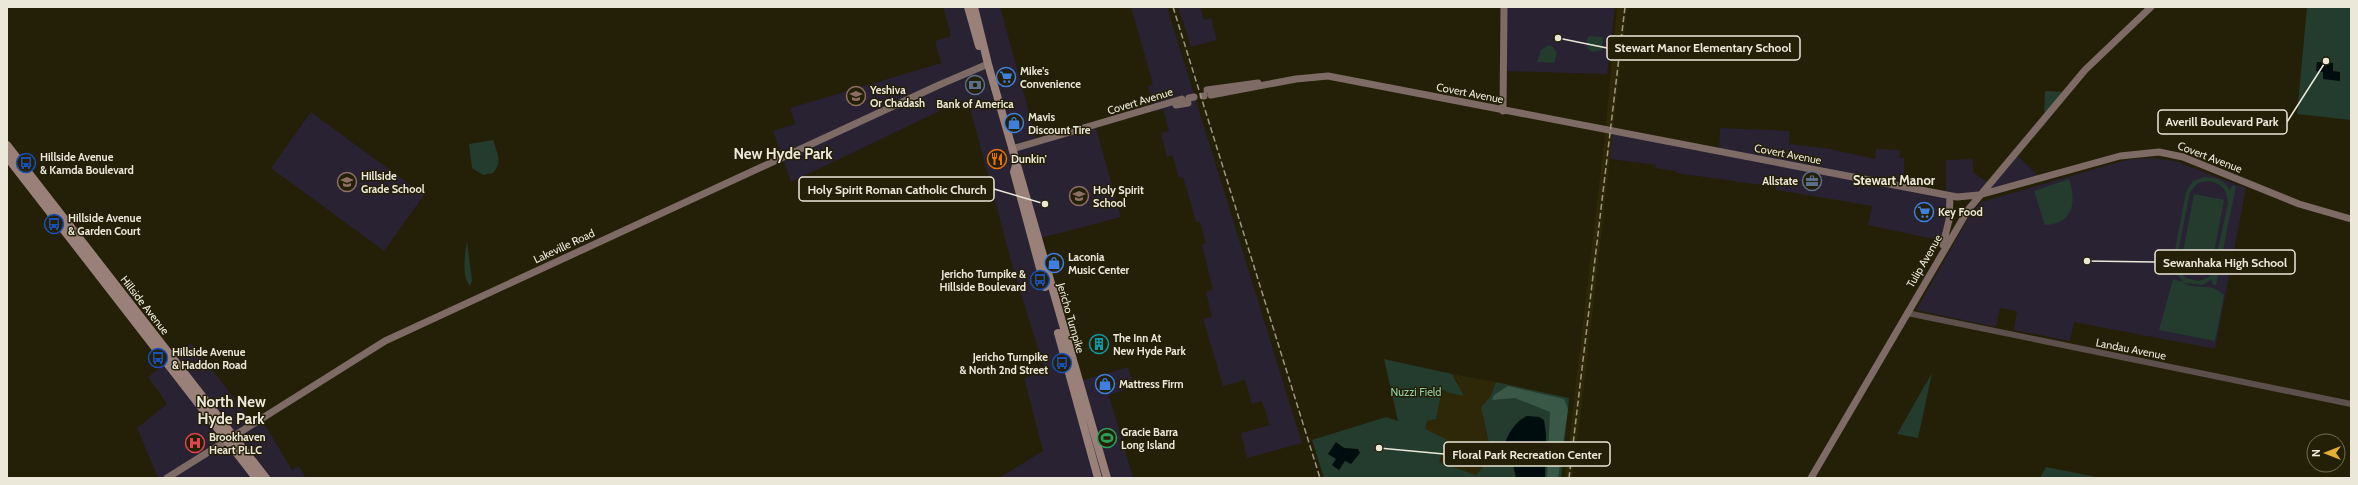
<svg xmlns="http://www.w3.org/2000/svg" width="2358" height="485" font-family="Cabin,sans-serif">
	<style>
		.commercial { fill: #282232 }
		.built { fill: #2e2808 }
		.green { fill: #233c2d; fill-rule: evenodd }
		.forest { fill: #395946 }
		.water { fill: #000d0e }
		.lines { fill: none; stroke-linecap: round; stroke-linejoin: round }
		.tertiary { stroke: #5c4f4c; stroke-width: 6 }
		.secondary { stroke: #7e6b65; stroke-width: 7 }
		.primary { stroke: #998079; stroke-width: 8 }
		.rail { stroke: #9b9886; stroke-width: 1.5; stroke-dasharray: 6 3; stroke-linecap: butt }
		.labels { text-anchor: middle; stroke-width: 3; stroke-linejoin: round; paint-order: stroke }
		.poi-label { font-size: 11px; font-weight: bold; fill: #ebe8da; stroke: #241f07; text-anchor: start }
		.street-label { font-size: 11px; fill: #ebe8da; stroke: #241f07 }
		.park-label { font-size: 11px; fill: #94cfab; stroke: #241f07 }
		.quarter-label { font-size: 13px; font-weight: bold; fill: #ebe8da; stroke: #241f07 }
		.district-label { font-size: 15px; font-weight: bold; fill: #ebe8da; stroke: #241f07 }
		.leader { fill: none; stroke: #ebe8da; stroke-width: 1.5 }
		.callout-dot { fill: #ebe8da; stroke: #241f07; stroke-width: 1.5 }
		.callout { fill: #241f07; stroke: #ebe8da; stroke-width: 1.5 }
		.callout-label { font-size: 12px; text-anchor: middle; font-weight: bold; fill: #ebe8da }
	</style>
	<rect width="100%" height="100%" fill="#241f07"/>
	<path class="commercial" d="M943,7h57l38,137 58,-16 25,89 -80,21 39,143 48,-14 6,20 -25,8 24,83h-134l44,-27 -19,-73 21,-7 -32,-103 -45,-167 -20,6 -157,75 -18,-51 22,-7 -5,-16 151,-45 -6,-22 16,-5z
		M1131,7h36l135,436 -55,15 -6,-25 29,-8 -8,-24 -10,3 -7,-24 -22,6 -20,-67 9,-2 -6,-25 7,-2 -11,-45 4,-2 -6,-21h-4l-13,-45 -4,1 -7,-23 -5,2 -6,-24 8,-2 -6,-22 -8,3 -7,-26 5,-2z
		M1178,7h22l4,13 7,-2 6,22 -26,7z
		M1504,7h111l-8,67 -103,-3z
		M311,112l113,83 -40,56 -113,-83z
		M1720,128l70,3 -1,13 41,5 45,10 1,-10 24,1 -1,8h5v31l42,8v-37l27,-1v13l15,11 26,-31 24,24 -58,19 -31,2 -7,44 -74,-16 4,-19 -96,-16v-3l-100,-14v-2l-21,-3 1,-3 -46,-6 3,-28 106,20z
		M2154,158l21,3 71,27 -31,161 -141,-27 -4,19 -56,-11 3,-19 -17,-3 -4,19 -80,-17 54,-95 11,-13 131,-38 20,-5z
		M191,343l62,79 8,-4 31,52 7,-4 7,12h-40l-94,-120z
		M166,363l90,115h-98l-21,-50 30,-24 -19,-27z"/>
	<path class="built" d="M1617,7h10l-45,396 -10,75h-7l40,-344z
		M1452,374l44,8 -6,15 -9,10 11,49 -16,19 -37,-13 -14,-33 1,-8 10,-2 6,-30 4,1v2l13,-8z"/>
	<path class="green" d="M2307,7h44v113l-54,-6z
		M1589,36l14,1 -1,13 -10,2 -5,-4 -1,-7z
		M1549,45l4,2 4,6 -3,10 -17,-1 4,-12z
		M2045,91l20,1 -21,25z
		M493,140c4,13 10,22 0,33l-10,2 -11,-7 -3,-24z
		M2204,177c13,0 19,3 26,13l2,-5 4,1 -20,99 -4,-1v-5l-9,6 -19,-2c15,8 25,-2 40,12l-9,46 -56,-11 14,-51 10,3 -10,-14v-8l13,-68 7,-11zM2208,181c14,2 19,9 20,22l-15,69 -4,5 -11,4 -12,-3 -6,-6 -3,-14 13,-66 8,-9z
		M2069,179c8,24 4,45 -24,46l-11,-34z
		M2194,194l30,6 -13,68 -30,-6z
		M467,241l5,40 -2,5c-9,-9 -5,-32 -3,-45z
		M1384,359l68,15 12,22 -18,-4v-2h-4l-6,29 -9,2 -2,8 21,10 -7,23 37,13 16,-19 -11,-49 9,-10 6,-15 73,16 -8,80h-237l-12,-38 74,-23 12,4z
		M1932,373l-14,65 -21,-4z
		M2046,467l55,11h-61z"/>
	<path class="forest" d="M1508,386l56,13 4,10 -10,69h-11l3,-66 -35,-14 -23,2 2,-5z"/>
	<path class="water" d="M2317,62l16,1v8l7,1v9l-17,-2v-7l-7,-1z
		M1527,416l12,1 5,3 2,14 -1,44h-29l-5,-22 -7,-10c3,-11 12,-26 23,-30z
		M1336,442l8,6 14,1 2,4 -9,11 -6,-3 -6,9 -7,-5 4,-6 -8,-5z"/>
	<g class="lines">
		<path class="tertiary" d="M1907,313l444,91"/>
		<path class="secondary" d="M1207,90l51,-7
			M1211,95l85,-16 32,-3 629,121 22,-2 141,-39 39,-4 24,5 116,47 52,15
			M1203,96h1
			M1189,98l5,-1
			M1176,105l12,-2
			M1503,111l1,-104
			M1012,149l170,-50
			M1943,245l6,-25 1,-23
			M167,478l218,-137 554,-256 49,-21
			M1811,478l157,-268 117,-140 66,-63"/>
		<path class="primary" d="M968,7l11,39
			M974,7l14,57 119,414
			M7,145l259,333
			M7,157l249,321
			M1016,165l-2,7 31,115
			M1058,333l40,145"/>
		<path class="rail" d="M1173,7l147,471
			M1569,478l56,-471"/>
	</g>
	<defs>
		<g id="supermarket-ring" transform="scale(1)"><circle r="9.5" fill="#241f07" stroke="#3f7fe0" stroke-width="1.5"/><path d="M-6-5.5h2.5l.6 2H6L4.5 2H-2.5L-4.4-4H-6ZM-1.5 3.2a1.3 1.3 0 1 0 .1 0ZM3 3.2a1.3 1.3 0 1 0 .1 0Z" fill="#3f7fe0"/></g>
		<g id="bank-ring" transform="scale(1)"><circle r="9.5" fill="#241f07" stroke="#5c6f8a" stroke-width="1.5"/><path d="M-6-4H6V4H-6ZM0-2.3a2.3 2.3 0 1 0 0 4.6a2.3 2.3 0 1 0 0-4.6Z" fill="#5c6f8a"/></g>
		<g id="school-ring" transform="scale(1)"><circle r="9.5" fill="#241f07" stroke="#8d6e63" stroke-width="1.5"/><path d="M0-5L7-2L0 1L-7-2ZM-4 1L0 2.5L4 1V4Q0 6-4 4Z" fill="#8d6e63"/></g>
		<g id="shop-ring" transform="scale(1)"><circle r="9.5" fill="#241f07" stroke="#3f7fe0" stroke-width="1.5"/><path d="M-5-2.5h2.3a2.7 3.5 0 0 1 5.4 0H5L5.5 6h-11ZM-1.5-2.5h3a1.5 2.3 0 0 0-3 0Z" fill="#3f7fe0"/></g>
		<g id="restaurant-ring" transform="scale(1)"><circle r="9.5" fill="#241f07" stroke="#e8710a" stroke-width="1.5"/><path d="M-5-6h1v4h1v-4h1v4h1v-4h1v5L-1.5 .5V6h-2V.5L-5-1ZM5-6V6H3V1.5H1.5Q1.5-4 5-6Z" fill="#e8710a"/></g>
		<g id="bus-ring" transform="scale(1)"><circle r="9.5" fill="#241f07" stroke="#1a4fb4" stroke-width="1.5"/><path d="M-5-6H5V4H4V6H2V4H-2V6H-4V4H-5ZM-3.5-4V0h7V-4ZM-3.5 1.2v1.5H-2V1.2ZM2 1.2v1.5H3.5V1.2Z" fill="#1a4fb4"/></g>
		<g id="office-ring" transform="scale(1)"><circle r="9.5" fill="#241f07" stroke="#5c6f8a" stroke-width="1.5"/><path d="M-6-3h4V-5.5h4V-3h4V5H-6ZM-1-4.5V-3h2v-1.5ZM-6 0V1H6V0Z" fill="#5c6f8a"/></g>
		<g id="building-ring" transform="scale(1)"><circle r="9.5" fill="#241f07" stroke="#0f9aa8" stroke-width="1.5"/><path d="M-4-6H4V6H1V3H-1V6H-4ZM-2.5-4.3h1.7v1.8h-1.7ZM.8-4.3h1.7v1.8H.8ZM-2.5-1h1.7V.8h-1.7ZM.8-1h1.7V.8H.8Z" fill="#0f9aa8"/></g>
		<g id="stadium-ring" transform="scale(1)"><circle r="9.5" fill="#241f07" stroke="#2e9e5b" stroke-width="1.5"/><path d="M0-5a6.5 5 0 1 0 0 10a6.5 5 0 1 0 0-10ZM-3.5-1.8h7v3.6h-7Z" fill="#2e9e5b"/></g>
		<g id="hospital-ring" transform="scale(1)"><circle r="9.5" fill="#241f07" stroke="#e0444e" stroke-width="1.5"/><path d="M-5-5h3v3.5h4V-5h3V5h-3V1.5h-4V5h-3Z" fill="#e0444e"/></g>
	</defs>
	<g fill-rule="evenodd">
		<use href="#supermarket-ring" x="1006" y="77"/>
		<use href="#bank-ring" x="975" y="85"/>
		<use href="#school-ring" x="856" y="96"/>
		<use href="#shop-ring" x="1014" y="123"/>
		<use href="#restaurant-ring" x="997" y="159"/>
		<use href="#bus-ring" x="26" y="163"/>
		<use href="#office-ring" x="1812" y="181"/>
		<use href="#school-ring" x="347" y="182"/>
		<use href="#school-ring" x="1079" y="196"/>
		<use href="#supermarket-ring" x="1924" y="212"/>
		<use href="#bus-ring" x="54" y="224"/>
		<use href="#shop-ring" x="1054" y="263"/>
		<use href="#bus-ring" x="1040" y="280"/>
		<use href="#building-ring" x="1099" y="344"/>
		<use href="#bus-ring" x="158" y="358"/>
		<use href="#bus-ring" x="1062" y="363"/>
		<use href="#shop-ring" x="1105" y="384"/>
		<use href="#stadium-ring" x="1107" y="438"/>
		<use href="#hospital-ring" x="195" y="443"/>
	</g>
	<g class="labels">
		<g class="poi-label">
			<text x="1020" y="75">Mike's<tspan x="1020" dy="13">Convenience</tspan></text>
			<text x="870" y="94">Yeshiva<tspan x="870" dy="13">Or Chadash</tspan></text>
			<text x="975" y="108" text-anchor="middle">Bank of America</text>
			<text x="1028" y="121">Mavis<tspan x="1028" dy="13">Discount Tire</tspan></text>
			<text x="40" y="161">Hillside Avenue<tspan x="40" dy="13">&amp; Kamda Boulevard</tspan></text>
			<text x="1011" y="163">Dunkin'</text>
			<text x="361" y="180">Hillside<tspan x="361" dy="13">Grade School</tspan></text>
			<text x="1798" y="185" text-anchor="end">Allstate</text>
			<text x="1093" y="194">Holy Spirit<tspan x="1093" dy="13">School</tspan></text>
			<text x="1938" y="216">Key Food</text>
			<text x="68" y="222">Hillside Avenue<tspan x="68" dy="13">&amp; Garden Court</tspan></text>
			<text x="1068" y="261">Laconia<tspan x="1068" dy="13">Music Center</tspan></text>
			<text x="1026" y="278" text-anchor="end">Jericho Turnpike &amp;<tspan x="1026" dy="13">Hillside Boulevard</tspan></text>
			<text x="1113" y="342">The Inn At<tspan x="1113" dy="13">New Hyde Park</tspan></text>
			<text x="172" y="356">Hillside Avenue<tspan x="172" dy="13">&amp; Haddon Road</tspan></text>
			<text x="1048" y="361" text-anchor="end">Jericho Turnpike<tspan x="1048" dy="13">&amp; North 2nd Street</tspan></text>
			<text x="1119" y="388">Mattress Firm</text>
			<text x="1121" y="436">Gracie Barra<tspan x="1121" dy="13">Long Island</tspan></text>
			<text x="209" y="441">Brookhaven<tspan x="209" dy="13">Heart PLLC</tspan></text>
		</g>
		<g class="street-label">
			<text transform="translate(1470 93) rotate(11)" y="4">Covert Avenue</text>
			<text transform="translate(1140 101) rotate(-17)" y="4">Covert Avenue</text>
			<text transform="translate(1788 154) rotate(11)" y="4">Covert Avenue</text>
			<text transform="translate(2210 157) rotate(21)" y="4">Covert Avenue</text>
			<text transform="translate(564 246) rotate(-25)" y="4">Lakeville Road</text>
			<text transform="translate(1924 261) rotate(-60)" y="4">Tulip Avenue</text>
			<text transform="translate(145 305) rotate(52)" y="4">Hillside Avenue</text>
			<text transform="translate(1071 318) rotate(74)" y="4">Jericho Turnpike</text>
			<text transform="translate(2131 349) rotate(11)" y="4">Landau Avenue</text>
		</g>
		<g class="park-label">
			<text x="1416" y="396">Nuzzi Field</text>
		</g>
		<g class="quarter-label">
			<text x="1894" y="185">Stewart Manor</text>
		</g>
		<g class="district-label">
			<text x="783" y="159">New Hyde Park</text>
			<text x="231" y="407">North New<tspan x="231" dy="17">Hyde Park</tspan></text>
		</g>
	</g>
	<path class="leader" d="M1558 38L1607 48M2326 61L2287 122M1045 204L994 189M2087 261L2155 262M1379 448L1444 454"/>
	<g class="callout-dot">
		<circle cx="1558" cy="38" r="4"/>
		<circle cx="2326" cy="61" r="4"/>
		<circle cx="1045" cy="204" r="4"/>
		<circle cx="2087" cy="261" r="4"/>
		<circle cx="1379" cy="448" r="4"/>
	</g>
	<g class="callout">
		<rect x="1607" y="36" width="193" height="24" rx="4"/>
		<rect x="2158" y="110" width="129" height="24" rx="4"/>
		<rect x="799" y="177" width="195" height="24" rx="4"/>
		<rect x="2155" y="250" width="140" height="24" rx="4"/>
		<rect x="1444" y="442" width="166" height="24" rx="4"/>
	</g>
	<g class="callout-label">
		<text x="1703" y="52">Stewart Manor Elementary School</text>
		<text x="2222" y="126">Averill Boulevard Park</text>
		<text x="897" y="194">Holy Spirit Roman Catholic Church</text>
		<text x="2225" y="267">Sewanhaka High School</text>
		<text x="1527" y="459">Floral Park Recreation Center</text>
	</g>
	<rect width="2358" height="485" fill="none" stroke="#ebe8da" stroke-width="16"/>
	<g transform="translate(2326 453) rotate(270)"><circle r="19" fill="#241f07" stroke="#746f5b"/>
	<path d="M0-3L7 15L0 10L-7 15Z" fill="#e6ac36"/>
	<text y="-6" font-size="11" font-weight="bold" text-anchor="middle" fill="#ebe8da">N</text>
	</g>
</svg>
